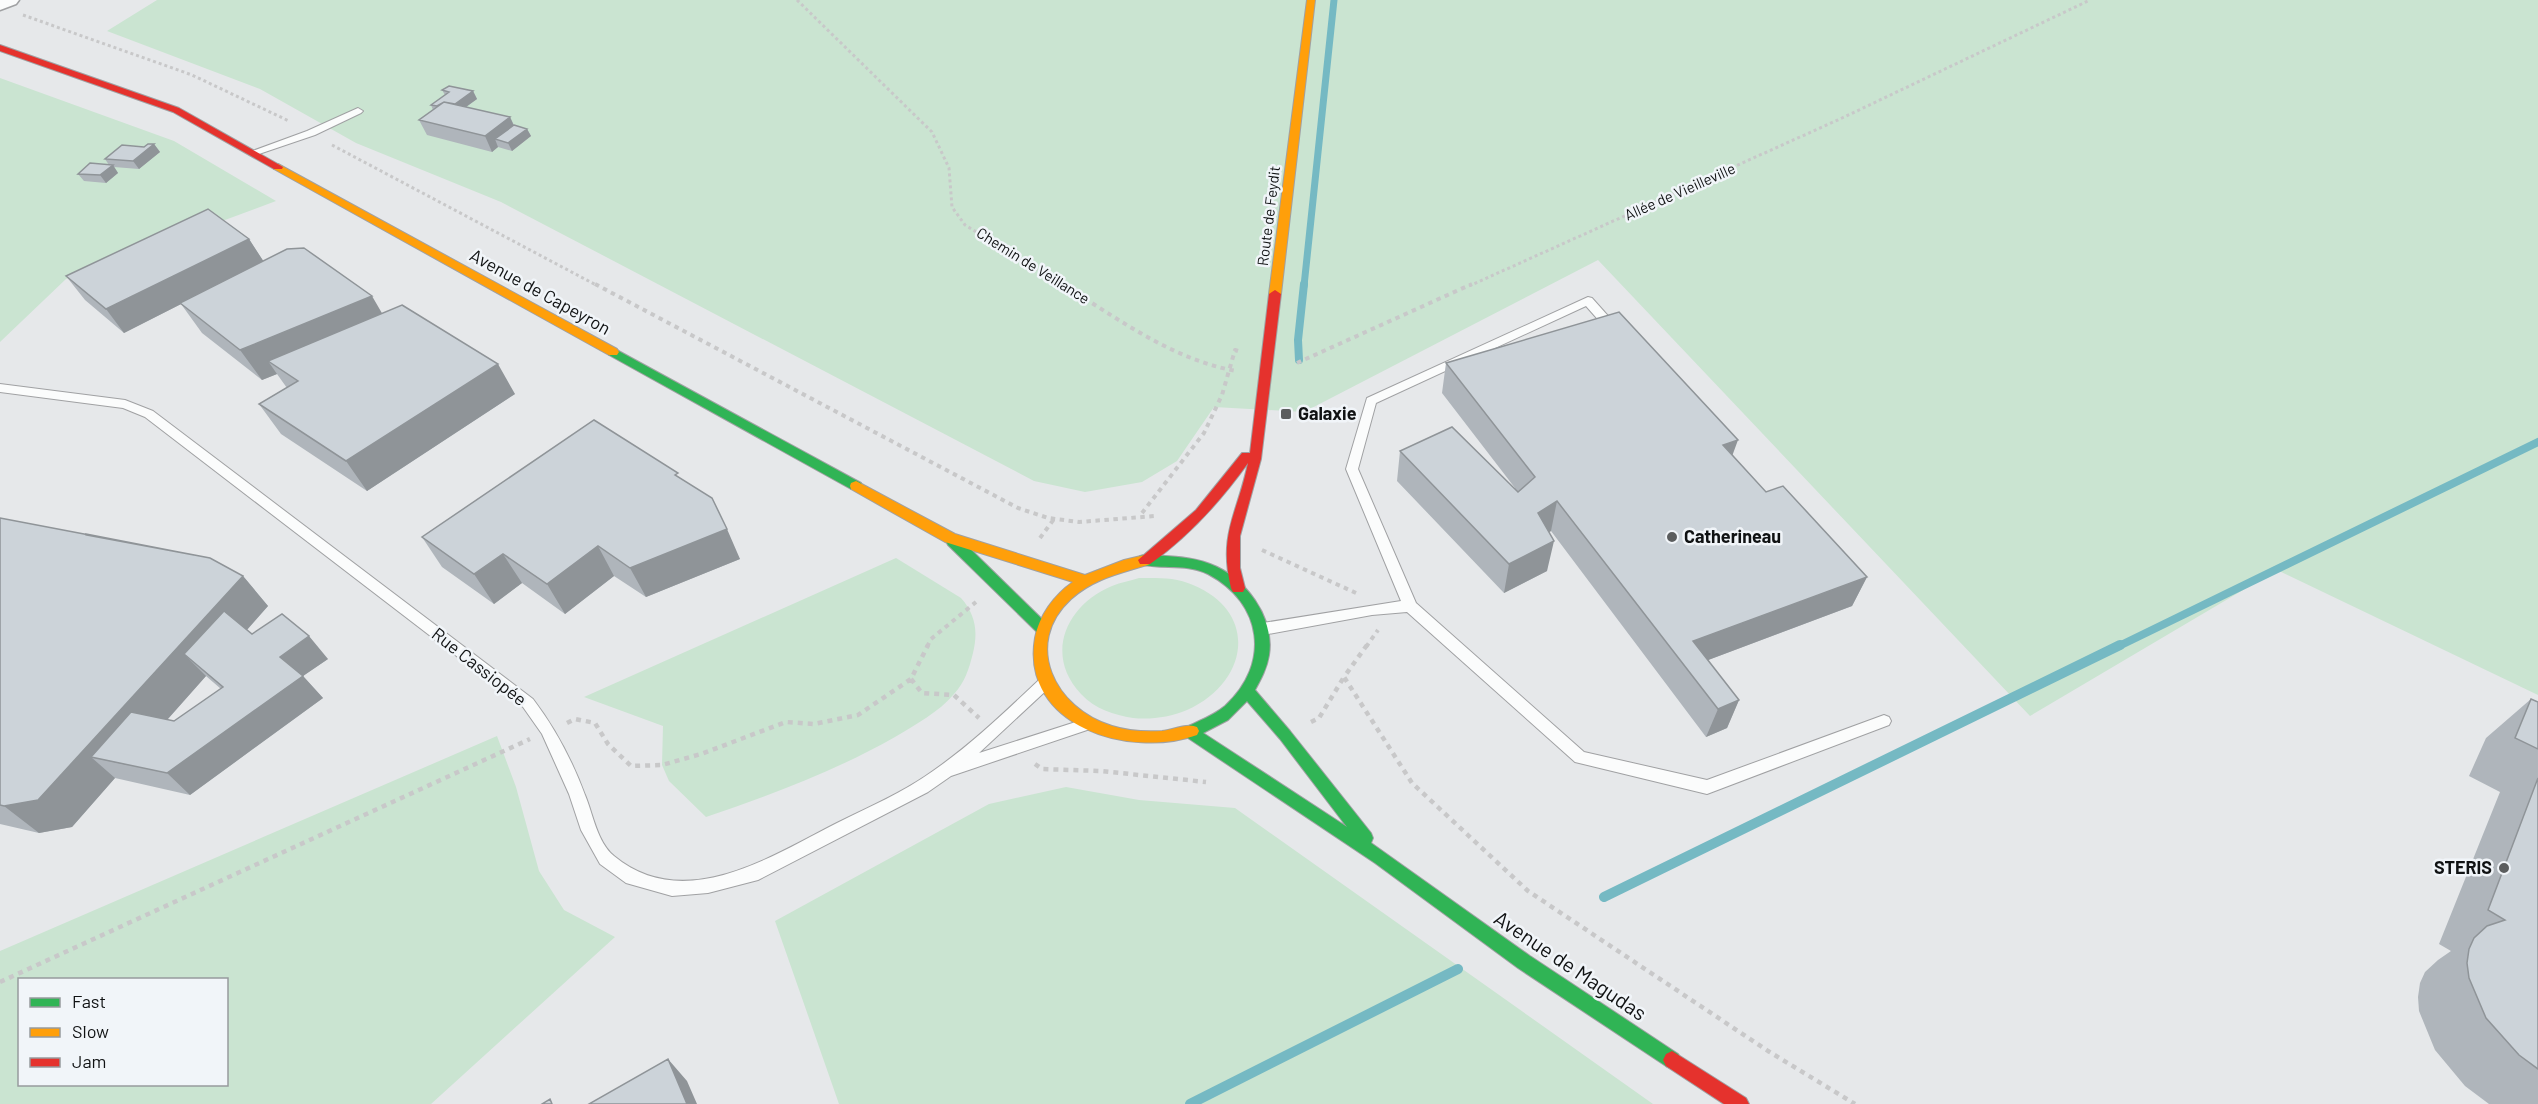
<svg xmlns="http://www.w3.org/2000/svg" width="2538" height="1104" font-family="Barlow,sans-serif">
	<style>
		.green { fill: #cae4d1; fill-rule: evenodd }
		.lines { fill: none; stroke-linecap: round; stroke-linejoin: round }
		.stream-far2 { stroke: #75b9c3; stroke-width: 7 }
		.stream-far1 { stroke: #75b9c3; stroke-width: 8 }
		.stream { stroke: #75b9c3; stroke-width: 10 }
		.lane-casing { stroke: #a0a1a3; stroke-width: 2 }
		.street-casing { stroke: #a0a1a3; stroke-width: 3 }
		.fast-casing { stroke: #a0a1a3; stroke-width: 2 }
		.slow-casing { stroke: #a0a1a3; stroke-width: 2 }
		.jam-casing { stroke: #a0a1a3; stroke-width: 2 }
		.path-far2 { stroke: #c8c8c9; stroke-width: 3; stroke-dasharray: 3 3; stroke-linecap: butt }
		.path-far1 { stroke: #c8c8c9; stroke-width: 4; stroke-dasharray: 4.5 4.5; stroke-linecap: butt }
		.path { stroke: #c8c8c9; stroke-width: 4.5; stroke-dasharray: 5 5; stroke-linecap: butt }
		.lane { fill: #fbfcfc; fill-rule: evenodd }
		.street { fill: #fbfcfc; fill-rule: evenodd }
		.fast { fill: #30b455; fill-rule: evenodd }
		.slow { fill: #ff9f0a; fill-rule: evenodd }
		.jam { fill: #e5322d; fill-rule: evenodd }
		.wall { fill: #afb5bb; fill-rule: evenodd }
		.shaded-wall { fill: #8f9498 }
		.building { fill: #ccd3d9; stroke: #8f9498; stroke-width: 1.5 }
		.poi-dot { fill: #5b5d5e; stroke: #f1f5f9; stroke-width: 2 }
		.labels { text-anchor: middle; stroke-width: 5; stroke-linejoin: round; paint-order: stroke }
		.far-street-label { font-size: 15px; fill: #101213; stroke: #f1f5f9 }
		.street-label { font-size: 18px; fill: #101213; stroke: #f1f5f9 }
		.poi-label { font-size: 18px; font-weight: bold; fill: #101213; stroke: #f1f5f9; text-anchor: start }
		.near-street-label { font-size: 21px; fill: #101213; stroke: #f1f5f9 }
	</style>
	<rect width="100%" height="100%" fill="#e6e8ea"/>
	<path class="green" d="M157,0h2381v695l-261,-125 -247,146 -432,-456 -294,152 -90,-5 -37,54 -35,21 -57,10 -51,-11 -533,-279 -145,-59 -96,-54 -153,-58z
		M0,78l174,63 102,60 -210,78 -66,63z
		M896,558l65,40c15,17 17,34 12,55 -4,16 -8,29 -19,41 -15,18 -39,31 -59,43 -60,34 -124,58 -189,80l-37,-36 -7,-16 1,-39 -79,-29z
		M1139,578c18,0 37,-1 54,7 67,28 55,98 -6,125 -17,7 -36,10 -54,8 -19,-3 -38,-9 -52,-24 -37,-39 -15,-89 31,-108 9,-4 18,-5 27,-8z
		M497,736l19,51 23,84 25,39 51,27 -184,167h-431v-153zM20,980h206v104h-206z
		M1066,787l73,13 96,8 418,296h-814l-64,-183 214,-117z"/>
	<g class="lines">
		<path class="stream-far2" d="M1304,286l30,-286"/>
		<path class="stream-far1" d="M1299,360l-1,-20 6,-56
			M2117,647l421,-205"/>
		<path class="stream" d="M1604,897l516,-252
			M1190,1104l268,-135"/>
		<g class="lane-casing">
			<path id="lane" d="M358,108l5,3 -2,2 -46,22 -59,20 -4,1 -5,-3 60,-22z
				M1588,297l4,1 25,28 2,3 -2,3h-8l-23,-26 -210,97 -18,66 58,134 168,149 123,28 177,-65 5,2 2,4 -2,4 -182,69 -132,-32 -168,-150 -35,3 -109,20 -5,-2 -2,-4 2,-4 5,-2 138,-22 -55,-132 21,-71z
				M0,384l125,16 28,11 380,288c22,29 39,61 52,96 8,19 12,47 29,61 70,58 156,1 223,-33 32,-16 67,-31 96,-52 39,-27 73,-60 107,-92l5,-2 5,2 2,4 -2,4 -71,66 106,-34 5,2 2,4 -2,4 -139,47 -23,16 -170,88 -50,13 -36,3 -46,-13 -26,-19 -19,-34 -12,-36 -27,-60 -19,-27 -378,-290 -22,-9 -123,-16z"/>
		</g>
		<g class="street-casing">
			<path id="street" d="M0,0h19l-3,4 -16,6z"/>
		</g>
		<g class="fast-casing">
			<path id="fast" d="M613,348l248,135 1,3 -1,3h-10l-242,-134 -2,-3 2,-3z
				M953,536l5,1 90,88 2,4 -2,4h-10l-90,-88 -2,-4 2,-4z
				M1145,555c22,1 44,1 65,9 35,13 65,53 59,91 -2,13 -8,24 -14,35l35,41 81,102 2,5 -2,5 159,113 148,98 3,6 -3,6 -6,3 -6,-3 -148,-98 -143,-105 -190,-127 -3,-4 3,-4c13,-7 28,-12 40,-22 46,-42 38,-103 -17,-132 -22,-11 -46,-4 -68,-10l-2,-4 2,-4zM1247,701l33,38 67,88 -144,-94 25,-13z"/>
		</g>
		<g class="slow-casing">
			<path id="slow" d="M1307,0h8l-34,294 -6,4 -6,-4z
				M278,164l339,185 2,3 -2,3h-8l-335,-186 -1,-2z
				M856,481l99,53 130,41 39,-15 21,-5 5,1 2,4 -2,4c-28,9 -56,14 -79,35 -49,45 -16,110 41,127 16,5 33,6 50,5 11,-1 25,-8 35,-4l2,4 -2,4c-67,24 -177,-9 -162,-97 4,-22 19,-43 38,-56l-128,-40 -94,-53 -1,-3 1,-3z"/>
		</g>
		<g class="jam-casing">
			<path id="jam" d="M0,45l179,63 104,59 -1,2h-8l-101,-57 -173,-61z
				M1275,290l6,4 -20,165 -21,77v32l5,20 -2,4h-10l-2,-4c-13,-55 7,-75 17,-125 -28,39 -59,73 -98,101h-10l-2,-4 58,-50 46,-57h8l19,-159z
				M1672,1051l74,47 3,6h-25l-58,-38 -3,-6 3,-6z"/>
		</g>
		<path class="path-far2" d="M797,0l135,132 17,36 3,39 13,18 99,61
			M23,15l169,60 97,46
			M332,145l266,141
			M1469,286l371,-167 250,-119"/>
		<path class="path-far1" d="M595,284l423,224 30,10 31,4 76,-6
			M1062,284c55,34 109,75 174,87
			M1297,363l175,-79
			M1142,513l62,-80 18,-38 13,-45 3,1
			M1040,538l14,-19
			M1262,550l94,43
			M927,647l4,-8 45,-37
			M1366,647l12,-17"/>
		<path class="path" d="M1367,645l-23,32 68,106 116,108 240,160 87,53
			M911,679l11,14 32,2 25,23
			M1311,722l8,-4 25,-41
			M567,723l8,-4 20,4 13,21 23,22 31,-1 39,-11 85,-32 28,2 44,-9 53,-36 17,-34
			M1035,764l7,5 59,2 105,11
			M0,982l530,-243"/>
		<use href="#lane" class="lane"/>
		<use href="#street" class="street"/>
		<use href="#fast" class="fast"/>
		<use href="#slow" class="slow"/>
		<use href="#jam" class="jam"/>
	</g>
	<path class="wall" d="M442,90l31,1 4,8 -11,8 44,10 4,8 13,4 4,7 -19,15 -14,-4 -6,5 -65,-17 -8,-15 14,-10 -2,-5 14,-10z
		M154,144l6,8 -21,17 -25,-2 4,6 -12,10 -22,-2 -6,-7 31,-9 -4,-6z
		M249,239l14,22 119,53 133,80 -148,97 -86,-57 -22,-30 28,-16 -10,-14 -15,6 -60,-47 -21,-29 -57,29 -39,-33 -19,-24z
		M1446,363l286,93 34,36 101,85 -15,29 -144,54 31,40 -12,28 -21,9 -155,-206 -2,1 -2,39 -43,22 -107,-112 3,-30 115,37 -73,-95z
		M681,479l59,80 -94,38 -32,-21 -49,38 -43,-31 -28,21 -52,-37 -20,-30z
		M0,518l243,58 25,30 -21,24 5,4 76,25 -25,17 20,22 -133,97 -75,-17 -43,49 -33,6 -39,-9zM206,676l15,13 -47,32 -7,-1z
		M2531,699l7,3v402h-49l-24,-18 -30,-36 -16,-39 -1,-14 2,-14 5,-11 13,-12 13,-9 -12,-7 61,-152 -31,-16 17,-38z"/>
	<path class="shaded-wall" d="M473,91l4,8 -25,18 -4,-8z
		M510,117l7,16 -22,6 3,8 -6,5 -7,-16z
		M527,129l4,7 -19,15 -4,-8z
		M154,144l6,8 -21,17 -6,-8z
		M113,165l5,8 -12,10 -6,-8z
		M249,239l15,23 -140,71 -18,-24z
		M372,296l18,31 -122,34 9,13 -15,6 -22,-30z
		M498,364l17,30 -148,97 -21,-30z
		M1738,440l-11,30 -4,-25z
		M1557,501l-6,30 -19,12 6,-30z
		M727,529l13,30 -94,38 -16,-29z
		M1554,541l-7,30 -43,22 5,-29z
		M598,546l16,30 -49,38 -18,-30z
		M503,554l19,29 -28,21 -20,-30z
		M243,576l25,30 -60,68 -24,-20 22,22 -79,89 -36,-8 24,21 -43,49 -33,6 -35,-27z
		M1867,577l-15,29 -165,62 6,-27z
		M309,636l19,23 -25,17 20,22 -133,97 -23,-22 113,-116z
		M1739,700l-12,28 -21,9 12,-28z
		M668,1059l19,22 10,23h-10z"/>
	<path class="building" d="M449,86l24,5 -18,13 -11,-2 -7,4 -6,-1 18,-13 -7,-2z
		M444,102l66,15 -25,19 -66,-16z
		M514,125l13,4 -19,14 -13,-4z
		M148,144h6l-21,17 -28,-2 17,-14 22,2z
		M90,163l23,2 -13,10 -22,-1z
		M208,209l41,30 -143,70 -40,-33z
		M304,248l68,48 -132,54 -60,-47 107,-54z
		M402,305l96,59 -152,97 -87,-57 39,-23 -30,-20z
		M1619,312l119,128 -15,5 43,47 17,-6 84,91 -174,64 46,59 -21,9 -161,-208 -19,12 16,28 -45,23 -109,-113 52,-24 66,65 17,-15 -89,-114z
		M594,420l84,53 -3,2 37,23 15,31 -97,39 -32,-22 -51,38 -44,-30 -29,20 -52,-37z
		M0,518l210,40 33,18 -205,224 -34,6 -4,-1z
		M86,534l108,21 -108,-20z
		M224,611l28,23 30,-20 27,22 -29,21 23,19 -136,97 -76,-16 40,-45 43,9 49,-34 -39,-33z
		M2531,699l7,3v47l-23,-11z
		M2538,778v291l-19,-14 -33,-37 -17,-40 -2,-15 2,-14 5,-11 13,-12 18,-6 -17,-10z
		M668,1059l19,45h-98z
		M550,1099l2,5h-10z"/>
	<g class="poi-dot">
		<rect x="1280" y="408" width="12" height="12" rx="3"/>
		<circle cx="1672" cy="537" r="6"/>
		<circle cx="2504" cy="868" r="6"/>
	</g>
	<g class="labels">
		<g class="far-street-label">
			<text transform="translate(1680 192) rotate(-24)" y="5">Allée de Vieilleville</text>
			<text transform="translate(1269 216) rotate(-83)" y="5">Route de Feydit</text>
			<text transform="translate(1033 266) rotate(32)" y="5">Chemin de Veillance</text>
		</g>
		<g class="street-label">
			<text transform="translate(540 292) rotate(29)" y="6">Avenue de Capeyron</text>
			<text transform="translate(479 667) rotate(38)" y="6">Rue Cassiopée</text>
		</g>
		<g class="poi-label">
			<text x="1298" y="420">Galaxie</text>
			<text x="1684" y="543">Catherineau</text>
			<text x="2492" y="874" text-anchor="end">STERIS</text>
		</g>
		<g class="near-street-label">
			<text transform="translate(1570 966) rotate(34)" y="7">Avenue de Magudas</text>
		</g>
	</g>
	<rect x="18" y="978" width="210" height="108" fill="#f1f5f9" stroke="#979a9d" stroke-width="1.5"/>
	<rect x="30" y="998" width="30" height="9" fill="#30b455" stroke="#979a9d" stroke-width="1.5"/>
	<text x="72" y="1008" font-size="18" fill="#101213">Fast</text>
	<rect x="30" y="1028" width="30" height="9" fill="#ff9f0a" stroke="#979a9d" stroke-width="1.5"/>
	<text x="72" y="1038" font-size="18" fill="#101213">Slow</text>
	<rect x="30" y="1058" width="30" height="9" fill="#e5322d" stroke="#979a9d" stroke-width="1.5"/>
	<text x="72" y="1068" font-size="18" fill="#101213">Jam</text>
</svg>
